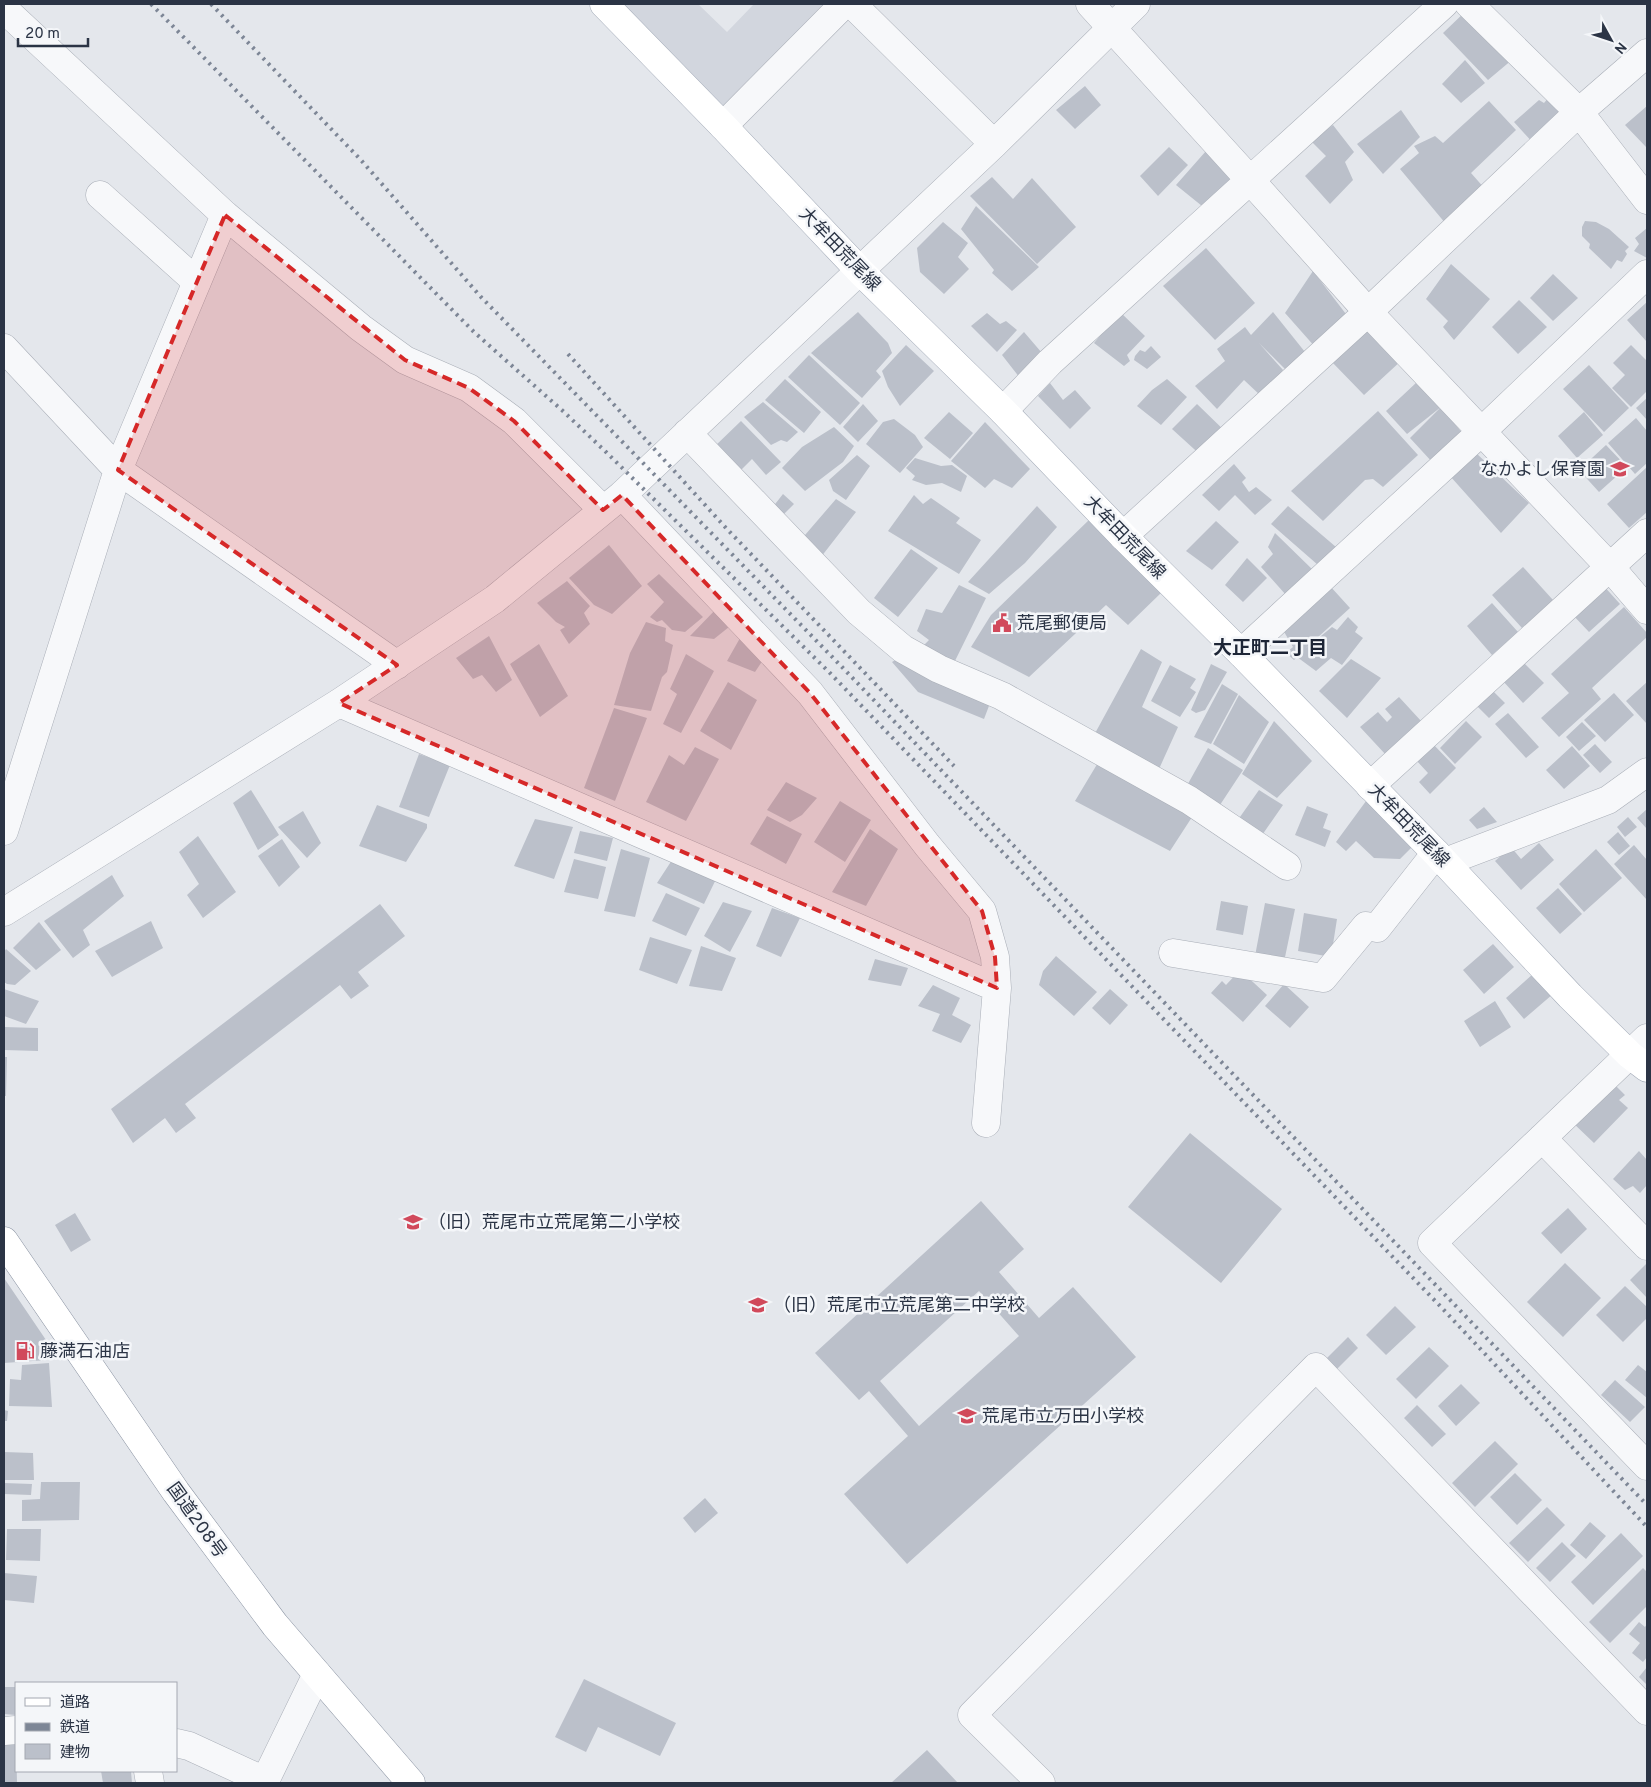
<svg xmlns="http://www.w3.org/2000/svg" width="1651" height="1787" font-family="Overpass,'Noto Sans JP',sans-serif">
	<style>
		.built { fill: #d2d6de }
		.building { fill: #bbc0ca; fill-rule: evenodd }
		.lines { fill: none; stroke-linecap: round; stroke-linejoin: round }
		.minor-casing { stroke: #a9aeb7; stroke-width: 29 }
		.major-casing { stroke: #a3abb8; stroke-width: 29 }
		.highway-casing { stroke: #8b94a3; stroke-width: 29 }
		.minor { stroke: #f7f8fa; stroke-width: 28 }
		.major { stroke: #fff; stroke-width: 28 }
		.highway { stroke: #fff; stroke-width: 28 }
		.rail { stroke: #7d8696; stroke-width: 4; stroke-dasharray: 2.5 5; stroke-linecap: butt }
		.marked { fill: #d62828; fill-opacity: 0.2; stroke: #d62828; stroke-width: 4; stroke-dasharray: 10 6; stroke-linejoin: round }
		.labels { text-anchor: middle; stroke-width: 5; stroke-linejoin: round; paint-order: stroke }
		.street-label { font-size: 18px; fill: #2b3445; stroke: #f4f6f9 }
		.poi-label { font-size: 18px; fill: #2b3445; stroke: #f4f6f9; text-anchor: start }
		.neighbourhood-label { font-size: 19px; font-weight: bold; fill: #1d2536; stroke: #f4f6f9 }
	</style>
	<rect width="100%" height="100%" fill="#e4e7ec"/>
	<path class="built" d="M614,4h84l29,28 27,-28h79l-110,112z"/>
	<path class="building" d="M1468,9l45,50 -25,21 -45,-47z
		M1465,60l20,23 -24,20 -19,-19z
		M1085,86l16,19 -26,24 -19,-19z
		M1550,96l21,19 -36,30 -21,-23 25,-22 5,3z
		M1489,101l27,29 -45,43 15,17 -40,34 -46,-55 19,-16 -5,-7 21,-10 8,7z
		M1647,106v40l-1,1 -21,-22z
		M1401,110l19,27 -37,37 -26,-30z
		M1333,125l21,27 -9,10 8,18 -23,24 -25,-28 21,-20 -15,-15z
		M1169,147l19,18 -30,31 -18,-20z
		M1206,151l25,28 -29,27 -26,-21z
		M992,177l21,22 19,-21 44,49 -39,37 -67,-68z
		M976,206l63,61 -27,24 -20,-18 2,-3 -33,-41z
		M1585,221l11,1 13,7 20,18 -4,4 2,3 -5,8 -5,-2 -6,9 -22,-21 1,-4 -8,-8v-9z
		M943,222l25,21 -10,14 11,12 -25,25 -24,-22 -3,-24z
		M1647,228v30l-13,-7 5,-7 -4,-6z
		M1206,248l49,55 -40,37 -52,-54z
		M1451,264l39,35 -36,41 -11,-13 5,-6 -22,-22z
		M1313,271l36,47 -33,30 -31,-35z
		M1553,274l25,24 -25,23 -23,-23z
		M1519,300l28,27 -29,27 -26,-27z
		M1647,302v40l-20,-22z
		M858,312l30,31 4,10 -16,18 5,6 -19,21 -51,-45z
		M1120,312l25,24 -18,19 3,6 -6,5 -30,-23z
		M1273,312l32,40 -19,18 -27,-27 24,27 -22,26 -17,-16 -27,29 -22,-23 30,-25 -8,-12 28,-22 6,8z
		M987,313l13,11 6,-3 11,9 -20,22 -26,-26z
		M1369,324l33,36 -38,35 -33,-34z
		M1024,332l18,21 -22,25 -18,-23z
		M906,345l28,26 -34,35 -12,-19 -6,-16z
		M1631,345l16,16v30l-16,16 -19,-19 13,-13 -12,-12z
		M1151,346l10,11 -14,12 -13,-9 1,-4 5,-6 5,2z
		M809,355l51,48 -20,22 -52,-48z
		M1589,365l40,43 -25,24 -41,-43z
		M785,379l36,33 -17,21 -39,-33z
		M1167,379l20,18 -26,28 -24,-19 15,-16z
		M1417,382l24,25 22,27 -30,29 -23,-25 31,-31 -34,27 -21,-23z
		M1050,383l13,17 12,-10 16,18 -21,21 -32,-33z
		M1647,398v22l-11,-12z
		M763,402l35,30 -11,10 -6,-2 -10,5 -27,-28z
		M863,404l15,17 -20,21 -15,-15z
		M1197,404l32,31 -24,24 -33,-30z
		M1378,411l40,44 -35,32 -10,-8 -8,1 -42,41 -32,-30z
		M949,412l24,21 -23,26 -26,-21z
		M1584,412l19,23 -26,23 -19,-22z
		M1636,418l11,13v32l-12,11 -27,-31z
		M894,419l21,16 8,12 -23,26 -34,-29 17,-22z
		M741,421l40,41 -15,13 -14,-16 -15,15 -24,-26z
		M985,422l45,47 -18,19 -18,-9 -9,9 -34,-27z
		M834,427l20,19 -11,16 -38,29 -23,-23 20,-21z
		M1606,445l21,22 -28,25 -20,-22z
		M1475,452l54,51 -28,30 -51,-57z
		M857,455l13,11 -24,34 -13,-9 -4,-11z
		M915,458l26,8 11,-1 15,11 -6,16 -19,-9 -16,2 -14,-5 3,-4 -9,-8z
		M1234,464l12,14 -4,4 7,10 7,-5 16,13 -17,15 -20,-20 -16,16 -17,-16z
		M1647,467v45l-18,16 -22,-24z
		M783,494l11,10 -12,12 -10,-8z
		M914,495l9,9 8,-6 29,20 -4,5 25,17 -22,34 -71,-43z
		M836,499l20,13 -35,45 -22,-15z
		M1037,506l20,21 -32,36 -36,31 -21,-12z
		M1288,506l48,41 -18,18 -47,-41z
		M1091,518l71,74 -34,33 -22,-20 -77,72 -58,-30 20,-32z
		M1216,521l23,21 -27,28 -26,-19z
		M1275,533l39,38 -28,24 -25,-28 12,-13 -5,-7z
		M609,545l33,41 -30,28 -18,-9 -25,-27z
		M911,549l27,19 -40,49 -24,-19z
		M1247,558l20,20 -24,24 -18,-17z
		M1523,567l30,33 -31,28 -30,-33z
		M659,574l44,43 -18,15 -13,-2 -10,-10 -5,2 -7,-5 14,-15 -17,-18z
		M567,581l23,25 -6,7 6,11 -21,20 -9,-14 5,-3 -9,-5 -19,-19z
		M1602,584l18,20 -31,28 -18,-19z
		M959,585l27,13 -35,71 -32,-19 10,-10 -12,-9 9,-22 16,4z
		M1330,586l20,22 -45,41 27,-22 5,3 11,-13 10,10 -3,5 8,6 -21,27 -11,-7 -15,13 -19,-14 -3,3 -8,-7 7,-6 -10,-17z
		M1492,603l26,29 -26,23 -25,-29z
		M718,607l16,16 -20,16 -24,-3z
		M1624,607l23,26v4l-55,51 9,11 -42,38 -18,-19 28,-25 -18,-19z
		M646,622l20,6 -1,13 8,4 -6,27 -5,5 -11,34 -37,-6 16,-52z
		M489,636l23,44 -16,12 -14,-17 -9,4 -17,-21z
		M740,638l25,19 -10,15 -28,-11z
		M539,644l29,52 -28,21 -30,-53z
		M1141,649l21,13 -20,45 36,20 -19,42 -66,-32z
		M686,654l28,17 -33,62 -18,-9 14,-30 -7,-5z
		M902,656l90,42 -8,21 -66,-27 -26,-30z
		M1351,659l30,19 -34,40 -28,-27z
		M1522,661l22,22 -21,20 -21,-23z
		M1211,664l16,8 -22,38 -9,3 -5,-3z
		M1170,665l26,14 -6,9 6,4 -16,25 -29,-16z
		M728,682l29,18 -26,50 -31,-19z
		M1647,682v42l-21,-23z
		M1222,684l16,10 -27,50 -17,-7z
		M1491,689l14,14 -16,15 -14,-14z
		M1614,693l20,22 -29,27 -21,-22z
		M1239,695l30,27 -25,42 -31,-20z
		M1399,697l23,25 -36,33 -26,-28 18,-15 9,10 5,-5 -7,-8z
		M614,708l33,10 -32,83 -31,-13z
		M1508,713l31,34 -13,11 -31,-34z
		M1274,721l38,40 -35,37 -35,-24z
		M1466,721l16,16 -27,27 -15,-16z
		M1582,722l14,14 -17,15 -13,-14z
		M1433,744l23,24 -26,26 -11,-12 9,-9 -12,-13z
		M1595,744l17,18 -12,11 -17,-18z
		M1572,746l18,20 -26,23 -18,-19z
		M695,747l24,12 -33,62 -40,-19 23,-47 15,10z
		M1208,748l35,22 -25,38 -33,-19z
		M419,754l31,11 -21,52 -30,-10z
		M1099,761l95,53 -24,37 -95,-50z
		M786,782l31,16 -15,17 -12,7 -23,-12z
		M251,790l28,45 -21,15 -25,-47z
		M1259,790l24,15 -25,36 -23,-17z
		M1369,797l46,47 -15,15 -26,-1 -18,-17 -10,10 -10,-9z
		M840,801l31,19 -26,42 -31,-20z
		M377,805l50,19v4l-21,34 -47,-16z
		M1307,806l21,8 -5,14 8,3 -6,16 -30,-12z
		M1484,807l13,15 -20,7 -8,-9z
		M1647,809v20l-10,-11z
		M303,811l18,32 -14,15 -29,-31z
		M767,816l35,18 -16,30 -36,-20z
		M1628,817l9,10 -12,10 -8,-10z
		M535,819l38,8 -19,52 -40,-13z
		M870,829l28,20 -32,57 -34,-14z
		M580,831l33,7 -6,23 -33,-8z
		M1618,832l12,14 -11,9 -12,-13z
		M198,836l38,56 -33,26 -16,-23 12,-11 -20,-32z
		M282,839l18,28 -21,20 -21,-31z
		M1539,843l15,17 -33,30 -26,-29 16,-14 10,12z
		M1634,845l13,15v40l-33,-36z
		M621,849l29,9 -15,59 -31,-6z
		M1596,849l26,29 -38,34 -25,-28z
		M674,857l45,16 -15,31 -47,-21z
		M574,859l32,8 -8,32 -34,-7z
		M112,875l12,21 -41,34 7,15 -17,13 -29,-37z
		M1558,888l24,26 -22,20 -24,-26z
		M666,893l34,15 -14,28 -34,-15z
		M1221,901l27,5 -5,29 -27,-5z
		M723,902l29,9 -22,41 -26,-16z
		M1265,903l30,6 -11,53 -29,-6z
		M380,904l25,32 -47,36 11,14 -18,13 -11,-14 -155,119 11,14 -20,15 -11,-15 -32,25 -22,-34z
		M772,908l28,10 -19,39 -25,-11z
		M1304,913l33,6 -6,38 -33,-6z
		M151,921l12,27 -51,29 -17,-26z
		M39,922l22,28 -25,20 -23,-22z
		M650,937l42,13 -15,34 -38,-14z
		M1493,944l21,23 -30,27 -21,-24z
		M701,946l35,12 -14,33 -33,-5z
		M6,949l25,22 -16,14 -8,-1 -3,-2v-30z
		M1056,956l41,36 -23,24 -35,-31 4,-14z
		M875,959l33,9 -7,18 -33,-6z
		M1240,970l27,25 -24,27 -32,-29 11,-12 4,4z
		M1534,973l19,21 -29,25 -18,-21z
		M1284,984l25,23 -19,21 -25,-22z
		M933,985l27,13 -8,17 19,10 -10,18 -29,-12 8,-17 -22,-8z
		M4,989l35,12 -13,23 -22,-8z
		M1110,989l18,16 -18,20 -18,-17z
		M1495,1001l16,26 -31,20 -16,-26z
		M4,1027l34,1v23l-34,-1z
		M4,1057h3l-1,39h-2z
		M1610,1080l15,15 -6,5 9,8 -34,35 -23,-22z
		M1190,1133l92,76 -61,74 -93,-76z
		M1639,1151l8,9v25l-7,8 -7,-7 -8,4 -12,-11z
		M981,1201l43,48 -25,23 40,46 34,-31 63,70 -229,207 -63,-70 64,-58 -39,-45 -10,9 -44,-47zM979,1291l40,45 -100,90 -39,-45z
		M1568,1208l19,21 -26,25 -20,-21z
		M75,1213l16,27 -20,12 -16,-27z
		M1565,1263l36,35 -38,39 -36,-35z
		M1647,1263v35l-17,-18z
		M4,1278l42,62 1,20 -43,3z
		M1625,1286l22,21v11l-24,24 -27,-27z
		M1395,1306l21,21 -30,28 -20,-20z
		M1348,1337l10,11 -23,23 -10,-11z
		M1429,1347l20,19 -33,33 -20,-20z
		M49,1363l3,44 -43,-1 1,-27 11,1 1,-15z
		M1638,1365l9,7v26l-22,-18z
		M1615,1380l30,27 -15,15 -29,-27z
		M1461,1384l19,19 -24,23 -18,-20z
		M1417,1405l29,29 -14,13 -28,-29z
		M4,1410l4,1 -1,10h-3z
		M1495,1441l23,23 -43,43 -23,-24z
		M4,1452l29,1 1,27h-30z
		M1515,1473l27,27 -25,25 -27,-28z
		M41,1482h39l-1,38 -57,1v-21l18,-1z
		M4,1483l28,1 -1,11 -27,-1z
		M705,1498l13,15 -23,20 -12,-15z
		M1547,1507l18,18 -37,37 -19,-19z
		M1590,1522l16,14 -20,23 -16,-14z
		M7,1529h34l-1,32 -34,-1z
		M1621,1533l22,23 -50,49 -22,-23z
		M1562,1542l14,14 -26,26 -14,-14z
		M1643,1568l4,4v34l-37,37 -21,-21z
		M4,1573l33,3 -3,27 -30,-3z
		M1639,1622l6,5 2,-3v33l-4,5 -11,-9 8,-10 -11,-9z
		M1647,1667v18l-8,-8z
		M584,1679l92,44 -16,33 -62,-29 -12,25 -31,-15z
		M4,1687h12v28l-12,-1z
		M16,1737l1,46h-13v-45z
		M927,1750l31,33h-67z
		M101,1771h30l1,12h-29z"/>
	<g class="lines">
		<g class="minor-casing">
			<path id="minor" d="M852,4l142,140
				M1090,4l160,176 118,132 242,255 37,43
				M1469,4l110,108 68,88
				M4,9l221,206 136,113 44,32 64,28 45,33 89,89
				M723,126l121,-122
				M100,195l97,87
				M4,348l114,122 279,195
				M1003,411l47,-49 394,-358
				M687,433l172,179 44,37 36,20 63,27 187,104 98,66
				M622,495l188,198 117,152 55,66 13,46 2,31 -11,135
				M1123,536l245,-224 211,-200 68,-59
				M1241,653l240,-221 166,-158
				M339,703l658,285
				M1370,786l277,-253
				M4,831l114,-361 107,-255
				M1445,862l163,-62 39,-28
				M4,912l335,-209 156,-104 127,-104 372,-351 142,-140
				M1173,953l150,25 43,-52 11,2 59,-75
				M1647,1038l-215,205 215,223
				M1542,1138l105,108
				M4,1731l12,-1
				M176,1743l13,3 76,35 52,-107
				M148,1771l2,12
				M1041,1783l-69,-68 344,-348 331,344"/>
		</g>
		<g class="major-casing">
			<path id="major" d="M604,4l119,122 138,146 142,139 120,125 118,117 195,200 134,143 60,59 17,13"/>
		</g>
		<g class="highway-casing">
			<path id="highway" d="M4,1241l172,251 99,133 136,158"/>
		</g>
		<use href="#minor" class="minor"/>
		<use href="#major" class="major"/>
		<use href="#highway" class="highway"/>
		<path class="rail" d="M151,4l323,328 90,80 42,40 223,220 613,636 205,219
			M211,4l149,155 121,138 361,370 805,838
			M568,354l158,174 228,238"/>
	</g>
	<path class="marked" d="M225,215l180,145 64,28 45,33 89,89 19,-15 188,198 172,218 13,46 2,31 -658,-285 58,-38 -279,-195z"/>
	<defs>
		<g id="school-bare" transform="scale(1.5)"><path d="M0-5L7-2L0 1L-7-2ZM-4 1L0 2.5L4 1V4Q0 6-4 4Z" fill="#d1495b" stroke="#f4f6f9" stroke-width="2.5" paint-order="stroke"/></g>
		<g id="civic-bare" transform="scale(1.5)"><path d="M-.6-6.5H3V-4.5H.6V-3L4-1V1h2V6H-6V1h2V-1L-.6-3ZM-1.2 2.5V6h2.4V2.5Z" fill="#d1495b" stroke="#f4f6f9" stroke-width="2.5" paint-order="stroke"/></g>
		<g id="fuel-bare" transform="scale(1.5)"><path d="M-5.5-6h7V0h2V4h1.3V-2.5L3-4.5l.8-.8L6-3V5H2.5V1h-1V6h-7ZM-4.2-4.7v3.2H.2V-4.7Z" fill="#d1495b" stroke="#f4f6f9" stroke-width="2.5" paint-order="stroke"/></g>
	</defs>
	<g fill-rule="evenodd">
		<use href="#school-bare" x="1620" y="469"/>
		<use href="#civic-bare" x="1002" y="623"/>
		<use href="#school-bare" x="413" y="1222"/>
		<use href="#school-bare" x="758" y="1305"/>
		<use href="#fuel-bare" x="25" y="1351"/>
		<use href="#school-bare" x="967" y="1416"/>
	</g>
	<g class="labels">
		<g class="street-label">
			<text transform="translate(840 249) rotate(46)" y="6">大牟田荒尾線</text>
			<text transform="translate(1125 537) rotate(46)" y="6">大牟田荒尾線</text>
			<text transform="translate(1409 825) rotate(46)" y="6">大牟田荒尾線</text>
			<text transform="translate(197 1520) rotate(54)" y="6">国道208号</text>
		</g>
		<g class="poi-label">
			<text x="1605" y="475" text-anchor="end">なかよし保育園</text>
			<text x="1017" y="629">荒尾郵便局</text>
			<text x="428" y="1228">（旧）荒尾市立荒尾第二小学校</text>
			<text x="773" y="1311">（旧）荒尾市立荒尾第二中学校</text>
			<text x="40" y="1357">藤満石油店</text>
			<text x="982" y="1422">荒尾市立万田小学校</text>
		</g>
		<g class="neighbourhood-label">
			<text x="1270" y="654">大正町二丁目</text>
		</g>
	</g>
	<rect width="1651" height="1787" fill="none" stroke="#2b3445" stroke-width="10"/>
	<rect x="15" y="1682" width="162" height="90" fill="#f4f6f9" stroke="#a4a8b1"/>
	<rect x="25" y="1698" width="25" height="8" fill="#ffffff" stroke="#a4a8b1"/>
	<text x="60" y="1707" font-size="15" fill="#2b3445">道路</text>
	<rect x="25" y="1723" width="25" height="8" fill="#7d8696" stroke="#a4a8b1"/>
	<text x="60" y="1732" font-size="15" fill="#2b3445">鉄道</text>
	<rect x="25" y="1744" width="25" height="15" fill="#bbc0ca" stroke="#a4a8b1"/>
	<text x="60" y="1757" font-size="15" fill="#2b3445">建物</text>
	<g transform="translate(1611 40) rotate(130)" stroke="#f4f6f9" stroke-width="4" paint-order="stroke">
	<path d="M0-4L9 19L0 12L-9 19Z" fill="#2b3445"/>
	<text y="-8" font-size="14" font-weight="bold" text-anchor="middle" fill="#2b3445">N</text>
	</g>
	<path d="M18 38v8h70v-8" fill="none" stroke="#2b3445" stroke-width="2.5"/>
	<text x="25" y="38" font-size="15" fill="#2b3445" stroke="#f4f6f9" stroke-width="4" paint-order="stroke">20 m</text>
</svg>
